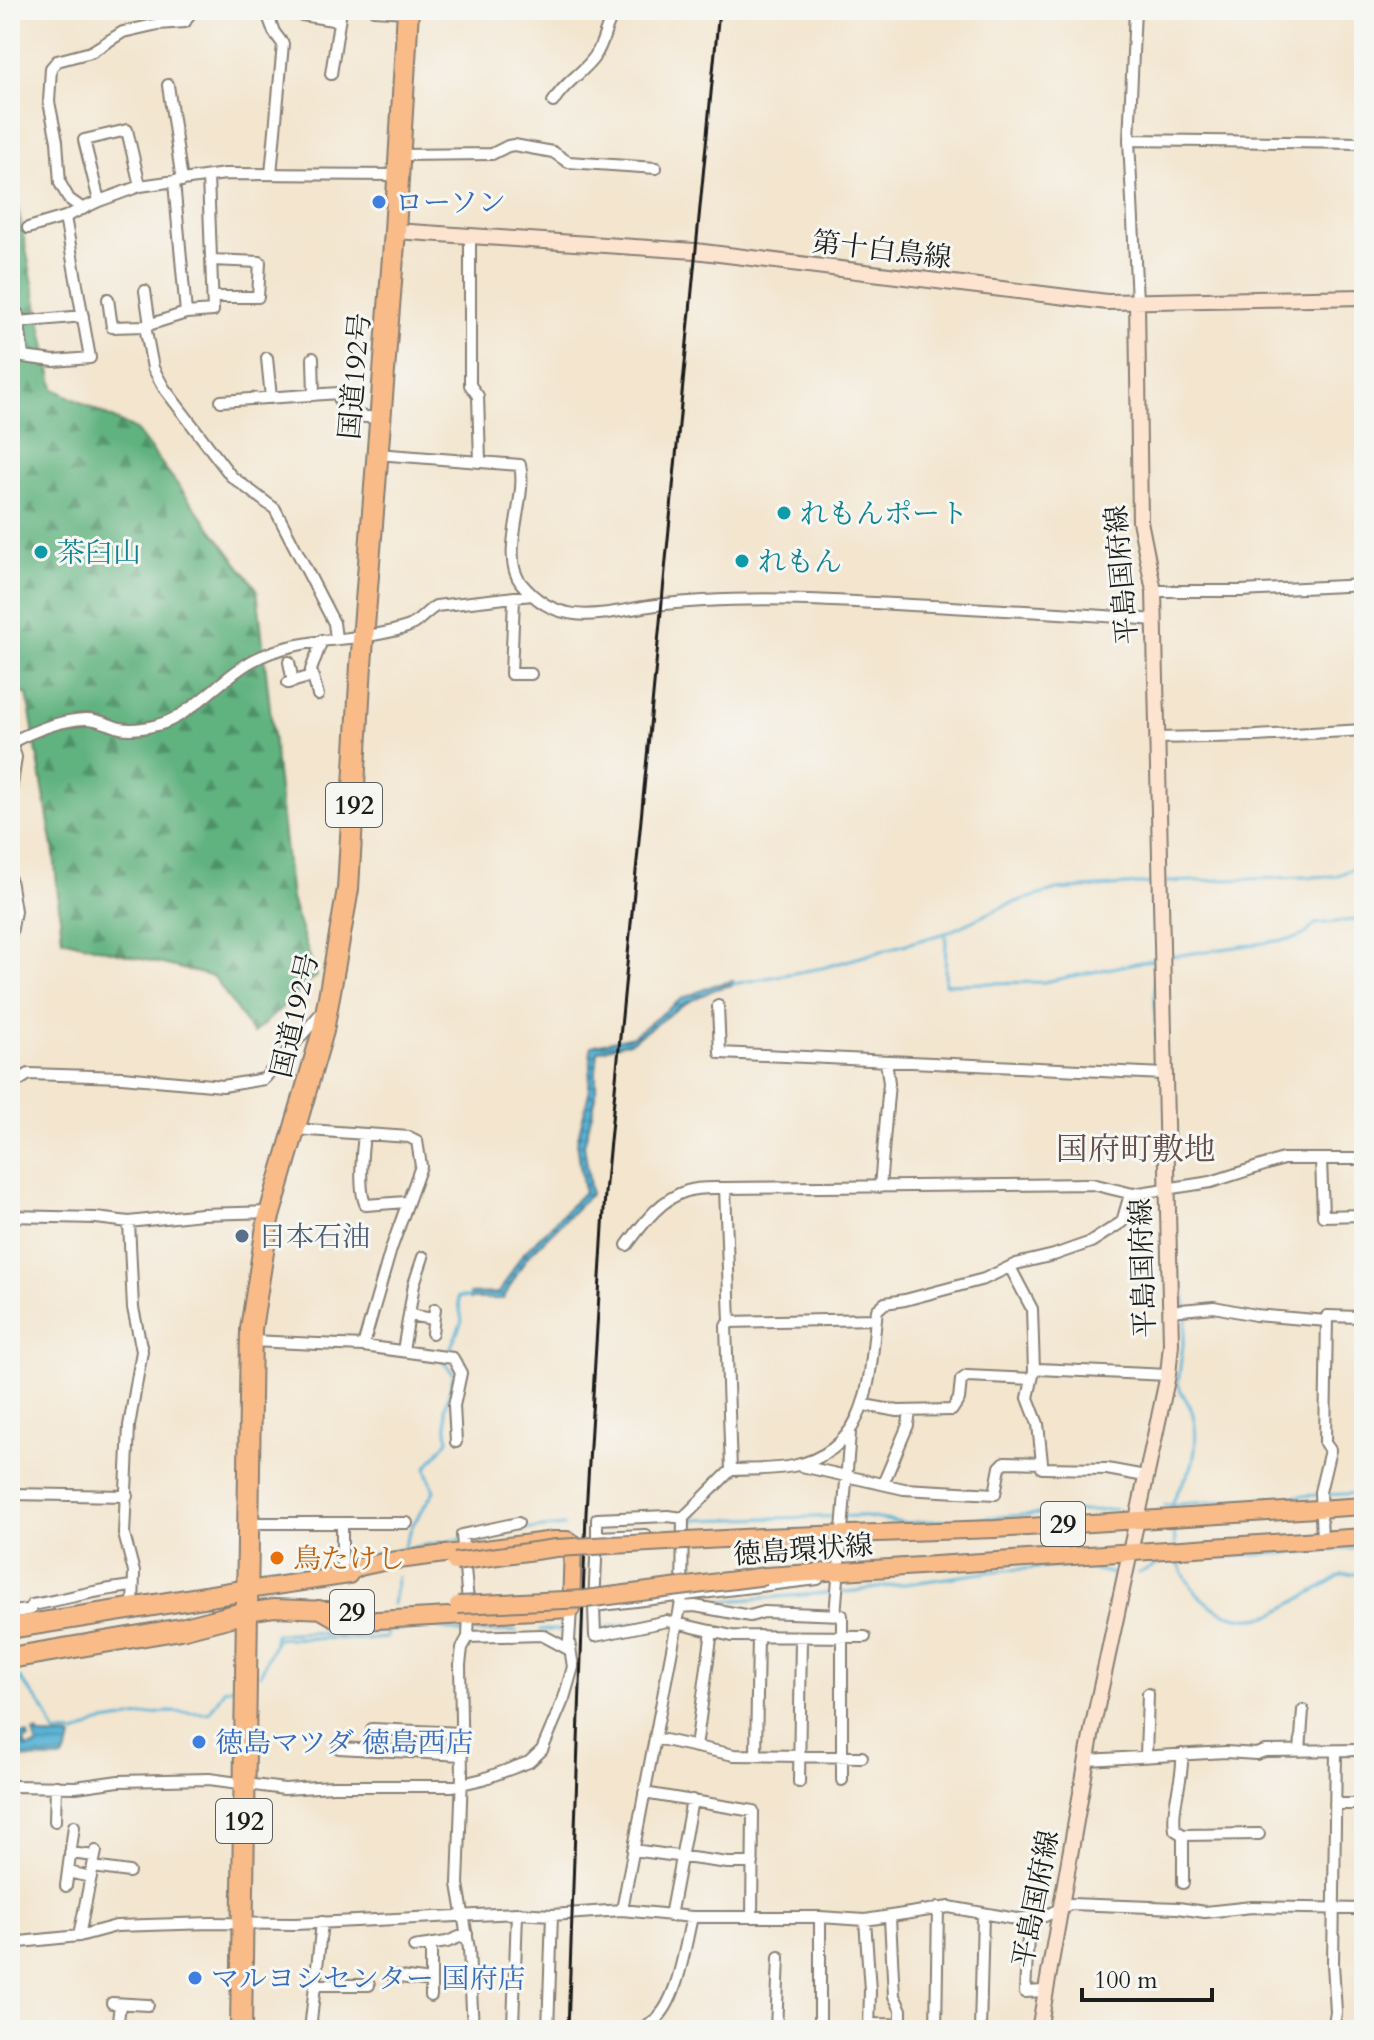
<svg xmlns="http://www.w3.org/2000/svg" width="1374" height="2040" font-family="Cardo,'Noto Serif JP',serif">
	<style>
		.forest { fill: url(#forest-firs); stroke: #3e674e; stroke-width: 2 }
		.water { fill: url(#water-rules); stroke: #3a6879; stroke-width: 2 }
		.lines { fill: none; stroke-linecap: round; stroke-linejoin: round }
		.stream { stroke: #58b3d6; stroke-width: 3 }
		.street-casing { stroke: #888075; stroke-width: 14 }
		.secondary-casing { stroke: #888075; stroke-width: 18 }
		.primary-casing { stroke: #888075; stroke-width: 20 }
		.highway-casing { stroke: #888075; stroke-width: 24 }
		.street { stroke: #fff; stroke-width: 10 }
		.secondary { stroke: #fde4d0; stroke-width: 14 }
		.primary { stroke: #f9bc89; stroke-width: 16 }
		.highway { stroke: #f9bc89; stroke-width: 20 }
		.rail { stroke: #1c1c1c; stroke-width: 3 }
		.primary-bridge-casing { stroke: #888075; stroke-width: 20; stroke-linecap: butt }
		.primary-bridge { stroke: #f9bc89; stroke-width: 16 }
		.shop-dot { fill: #3f7fe0; stroke: #f6f6f2; stroke-width: 3 }
		.culture-dot { fill: #0f9aa8; stroke: #f6f6f2; stroke-width: 3 }
		.service-dot { fill: #5c6f8a; stroke: #f6f6f2; stroke-width: 3 }
		.food-dot { fill: #e8710a; stroke: #f6f6f2; stroke-width: 3 }
		.labels { text-anchor: middle; stroke-width: 6; stroke-linejoin: round; paint-order: stroke }
		.shield { fill: #f6f6f2; stroke: #5d5d5c; stroke-width: 2 }
		.shield-label { font-size: 26px; font-weight: bold; fill: #1c1c1c }
		.shop-label { font-size: 28px; fill: #366cbe; stroke: #f6f6f2; text-anchor: start }
		.street-label { font-size: 28px; fill: #1c1c1c; stroke: #f6f6f2 }
		.culture-label { font-size: 28px; fill: #0d838f; stroke: #f6f6f2; text-anchor: start }
		.service-label { font-size: 28px; fill: #4e5e75; stroke: #f6f6f2; text-anchor: start }
		.food-label { font-size: 28px; fill: #c56008; stroke: #f6f6f2; text-anchor: start }
		.quarter-label { font-size: 32px; fill: #654f4a; stroke: #f6f6f2 }
	</style>
	<defs>
		<pattern id="forest-firs" width="22" height="20" patternUnits="userSpaceOnUse" patternTransform="scale(2)"><rect width="22" height="20" fill="#60b27f"/><path d="M5 1l3.5 6h-7zM16 11l3.5 6h-7z" fill="#4e9067"/></pattern>
		<pattern id="water-rules" width="6" height="5" patternUnits="userSpaceOnUse" patternTransform="scale(2)"><rect width="6" height="5" fill="#58b3d6"/><path d="M0 2.5h6" fill="none" stroke="#4891ad"/></pattern>
	</defs>
	<rect width="100%" height="100%" fill="#f6f6f2"/>
	<filter id="ink" filterUnits="userSpaceOnUse"><feTurbulence type="fractalNoise" baseFrequency=".0125" numOctaves="2"/><feDisplacementMap in="SourceGraphic" scale="16" xChannelSelector="R" yChannelSelector="G"/><feConvolveMatrix kernelMatrix="1 2 1 2 8 2 1 2 1" color-interpolation-filters="sRGB"/></filter>
	<filter id="wash" filterUnits="userSpaceOnUse"><feTurbulence type="fractalNoise" baseFrequency=".006" numOctaves="4" result="noise"/><feDisplacementMap in="SourceGraphic" scale="32" xChannelSelector="R" yChannelSelector="G"/><feGaussianBlur stdDeviation="1.8" result="paint"/><feColorMatrix in="noise" values="0 0 0 0 0 0 0 0 0 0 0 0 0 0 0 0 0 1.4 0 .05"/><feComposite in="paint" operator="in"/></filter>
	<g filter="url(#wash)">
		<rect width="100%" height="100%" fill="#f3e5ce"/>
		<path class="forest" d="M10,169l44,220 82,41 121,159 34,310 25,77 -63,58 -39,-57 -152,-38 -8,-86 -27,-159h-17z"/>
		<path class="water" d="M733,981v4l-18,4 -31,15 -52,37 -34,10 -2,20v25l-12,49 7,49 -65,64 -23,41h-33v-5l29,-1 22,-37 63,-64 -7,-50 12,-49 2,-47 42,-10 48,-37 33,-14z
			M37,1732l3,4 30,1 2,2 -9,20 -53,-1v-22l17,-2 2,5 -5,1 2,8 11,-2 -4,-13z"/>
		<g class="lines">
			<path class="stream" d="M1166,882l170,-6 28,-12
				M946,933l-1,51 99,-2 112,-23
				M1167,957l130,-19 10,-5 8,-9 49,-5
				M1154,959l3,110
				M733,984l89,-16 127,-36 57,-27 51,-15 97,-7
				M1172,1084l1,32
				M1176,1268l11,39
				M448,1354l14,-33 -4,-24h13
				M1325,1495l39,-2
				M1165,1505l152,-10
				M1172,1507c2,-15 13,-25 19,-39 6,-17 6,-40 1,-57 -4,-10 -11,-17 -14,-28l9,-69
				M690,1520l169,-4 45,7 211,-14
				M602,1524l20,-1
				M1174,1524l1,20
				M404,1547l8,-21 22,-35 -8,-23 22,-28 -3,-32 9,-34 -10,-11 1,-2
				M1177,1558c14,42 52,71 97,56l68,-39 22,-2
				M346,1559l155,-27 63,-6
				M1139,1573l26,-12 199,-13
				M276,1574l63,-14
				M711,1602l144,-11 149,-21 73,-4 42,9
				M393,1604l5,-28
				M601,1628l32,-5
				M540,1630h24
				M476,1632l40,-1
				M273,1647l2,-13 35,-2 27,3 97,-8 30,6
				M260,1675l16,-36c37,-3 73,2 110,-1l1,-4
				M19,1677l25,32 11,24 21,1 23,-11 67,-11 43,1 15,-23 9,-3"/>
		</g>
	</g>
	<g filter="url(#ink)">
		<g class="lines">
			<g class="street-casing">
				<path id="street" d="M260,10l7,3 7,19 9,12 -12,130
					M374,10l34,2
					M1135,10l-6,130 8,161
					M267,13l17,-1 55,9
					M331,74l10,-64
					M168,85l14,96
					M553,102c12,-21 31,-29 42,-46 10,-14 10,-32 21,-46
					M1129,140l235,3
					M398,155l94,-1 16,-8 6,-1 39,7 15,10 88,6
					M174,182l12,131
					M99,201l-15,-61 43,-10 13,56
					M83,209l-14,-10 -9,-16 -3,-42 -8,-39 2,-34 6,-7 34,-9 32,-20 35,-8 27,-2 7,-12
					M28,228l37,-11 34,-16 41,-15 85,-12 172,1
					M470,236v149l8,11 2,65
					M211,260l49,2 -2,35h-45
					M145,291l5,34
					M108,299l4,28 33,-1 41,-13 27,-2 -5,-134
					M10,315l8,-1 5,43 31,4 36,-3 -25,-141
					M19,322l64,-6
					M145,326l8,42 11,20 67,88 44,33 59,114 2,15
					M267,358l4,40
					M313,358l1,37
					M221,401l118,-8 3,22 37,3
					M377,454l143,11c8,34 -21,91 1,118 39,48 84,29 135,22 16,-2 32,-3 48,-4 69,-4 138,0 207,4 81,4 162,8 243,15
					M1154,591h87l123,-6
					M514,598l-3,76h20
					M289,662l4,20
					M288,683l24,-7
					M318,695l-7,-25 11,-30
					M1156,738l100,-2 108,-6
					M10,743c23,-12 49,-23 75,-24 12,-1 24,6 35,9 11,2 26,0 37,-3 32,-7 65,-48 95,-64 49,-27 104,-17 155,-34 11,-3 18,-15 29,-21l96,-11
					M10,798l6,-41 -5,-14
					M10,821l3,20 -3,11
					M10,879l5,32 -5,28
					M10,970l2,101 3,11
					M718,1006l2,47 444,21
					M10,1086l19,-12 93,3 101,9 41,-7 57,-66
					M294,1129l115,8 8,4 4,25 -30,83 -28,97
					M364,1134c-2,16 -6,58 2,71l40,-3
					M1321,1159l2,57 41,-1
					M880,1187l9,-104 -3,-22
					M10,1216l86,2 33,4 72,-8 69,-2
					M129,1222l4,86 9,43 -13,75 -5,108 10,38 -1,36
					M627,1245c15,-20 34,-47 60,-54 11,-4 26,-3 38,-3
					M1364,1262v15
					M1010,1267l22,42 2,62
					M1170,1311l44,-4 41,8 72,6
					M409,1315l24,4
					M730,1322l146,-3
					M432,1333l3,-24
					M251,1341l112,5 90,12 8,15 -7,33 2,36
					M403,1351l11,-67 9,-27
					M864,1405l34,6 54,-1 7,-11 2,-19 6,-4 65,3
					M1042,1463v5l65,1 38,7
					M797,1465l107,24 91,5 5,-27 5,-5 37,1 -4,-39 -10,-26 6,-27 4,-2 130,6
					M731,1470l-5,-144 4,-4 -5,-134 367,-4 41,10
					M883,1484l25,-59 2,-14
					M10,1494l117,2
					M248,1523h159
					M342,1524v52
					M646,1535l-49,2 -3,69 224,-27
					M597,1537v-18l71,-3 15,2
					M1322,1539l-2,-47 10,-42 -5,-7 2,-127 33,1 4,-18
					M594,1606l1,30 72,-15 65,15 133,1
					M680,1607l15,-1 55,10 14,-4 78,3v165
					M10,1613l21,-4 1,-4c34,-6 67,-16 101,-19
					M835,1615l15,-182
					M468,1637l74,-2 28,15
					M372,1729l90,4
					M655,1738l79,17 128,2
					M696,1747l16,-116
					M339,1748l123,7
					M1300,1751l3,-41
					M1182,1754c2,26 -11,50 -7,76l8,5 76,-1
					M756,1755l2,-119
					M1146,1756l2,-62
					M1088,1760l138,-8 30,2 9,-3 99,-1
					M799,1782l2,-145
					M10,1786l66,1 43,-6 90,-2 75,10 49,-3h120l30,-7 46,-17 13,-12 22,-52 9,-31 -4,-26 2,-32
					M644,1793l109,18 -1,105
					M1335,1804h29
					M55,1821l1,-35
					M1183,1835v48
					M633,1850l95,13h25
					M70,1853l25,3
					M93,1867l36,5
					M68,1872l23,5
					M66,1886l8,-60
					M622,1910l60,-313 1,-79 48,-48c20,-1 42,0 62,-4 80,-17 76,-91 84,-156l8,-7 20,-3 79,-21 32,-15 38,-9 37,-13 31,-20 7,-24 4,-4 78,-12 72,-23h81
					M670,1916l22,-116
					M820,1917v113
					M890,1918l4,78 7,14v14
					M1029,1919l-4,73 19,-1
					M865,1920l5,70 -1,40
					M79,1936l17,-85
					M10,1943l69,-7 37,-10 95,-3 84,1 222,-11 35,2 70,-5 70,7h128l45,3 84,-13 67,12 29,-3 25,-12 108,4 27,4 47,-5 112,2
					M414,1947l33,-5 20,-8
					M392,1976l39,5
					M315,1985h54
					M431,1996v-52
					M112,2003l36,2
					M311,2021l11,-99
					M870,2024l66,1
					M117,2030l3,-26
					M473,2030l-4,-81 -11,-65 4,-110 -2,-109 2,-17 6,-11 1,-24 -7,-78 56,-12
					M516,2030l-3,-5 4,-112
					M548,2030l4,-115
					M638,2030c6,-3 12,-6 17,-10 23,-19 30,-75 37,-103
					M776,2030l3,-73
					M936,2030l2,-122
					M980,2030l3,-116
					M1333,2030l3,-18 -3,-48 3,-213"/>
			</g>
			<g class="secondary-casing">
				<path id="secondary" d="M395,231l300,20 412,51 257,-5
					M1039,2030l54,-305 75,-350 3,-31 -17,-753 -14,-70 -3,-220"/>
			</g>
			<g class="primary-casing">
				<path id="primary" d="M761,1537l234,-8 369,-23
					M766,1576l598,-39
					M248,1590l101,-15
					M319,1609l23,13 229,-13 2,-66 -6,-3h-13l-171,22 -23,5 -18,9
					M247,1612l27,-4 54,2"/>
			</g>
			<g class="highway-casing">
				<path id="highway" d="M10,1628l238,-38
					M10,1658l171,-29 66,-17
					M241,2030l10,-701 17,-109 55,-189 25,-142 13,-224 34,-434 13,-221"/>
			</g>
			<use href="#street" class="street"/>
			<use href="#secondary" class="secondary"/>
			<use href="#primary" class="primary"/>
			<use href="#highway" class="highway"/>
			<path class="rail" d="M568,2030l18,-517 19,-320 114,-1183"/>
			<g class="primary-bridge-casing">
				<path id="primary-bridge" d="M455,1562l101,-14 205,-11
					M458,1605l128,-6 180,-23"/>
			</g>
			<use href="#primary-bridge" class="primary-bridge"/>
		</g>
	</g>
	<g class="shop-dot">
		<circle cx="379" cy="202" r="8"/>
		<circle cx="199" cy="1742" r="8"/>
		<circle cx="195" cy="1978" r="8"/>
	</g>
	<g class="culture-dot">
		<circle cx="784" cy="513" r="8"/>
		<circle cx="41" cy="552" r="8"/>
		<circle cx="742" cy="561" r="8"/>
	</g>
	<circle class="service-dot" cx="242" cy="1236" r="8"/>
	<circle class="food-dot" cx="277" cy="1558" r="8"/>
	<g class="labels">
		<g class="shield">
			<rect x="326" y="783" width="56" height="44" rx="6"/>
			<rect x="1041" y="1502" width="44" height="44" rx="6"/>
			<rect x="330" y="1590" width="44" height="44" rx="6"/>
			<rect x="216" y="1799" width="56" height="44" rx="6"/>
		</g>
		<g class="shield-label">
			<text x="354" y="814">192</text>
			<text x="1063" y="1533">29</text>
			<text x="352" y="1621">29</text>
			<text x="244" y="1830">192</text>
		</g>
		<g class="shop-label">
			<text x="395" y="212">ローソン</text>
			<text x="215" y="1752">徳島マツダ 徳島西店</text>
			<text x="211" y="1988">マルヨシセンター 国府店</text>
		</g>
		<g class="street-label">
			<text transform="translate(882 249) rotate(7)" y="10">第十白鳥線</text>
			<text transform="translate(354 376) rotate(-85)" y="10">国道192号</text>
			<text transform="translate(1121 575) rotate(-95)" y="10">平島国府線</text>
			<text transform="translate(294 1015) rotate(-77)" y="10">国道192号</text>
			<text transform="translate(1142 1268) rotate(-92)" y="10">平島国府線</text>
			<text transform="translate(803 1549) rotate(-4)" y="10">徳島環状線</text>
			<text transform="translate(1035 1899) rotate(-79)" y="10">平島国府線</text>
		</g>
		<g class="culture-label">
			<text x="800" y="523">れもんポート</text>
			<text x="57" y="562">茶臼山</text>
			<text x="758" y="571">れもん</text>
		</g>
		<g class="service-label">
			<text x="258" y="1246">日本石油</text>
		</g>
		<g class="food-label">
			<text x="293" y="1568">鳥たけし</text>
		</g>
		<g class="quarter-label">
			<text x="1136" y="1160">国府町敷地</text>
		</g>
	</g>
	<rect width="1374" height="2040" fill="none" stroke="#f6f6f2" stroke-width="40"/>
	<path d="M1082 1988v12h130v-12" fill="none" stroke="#1c1c1c" stroke-width="4"/>
	<text x="1094" y="1988" font-size="24" fill="#1c1c1c" stroke="#f6f6f2" stroke-width="6" paint-order="stroke">100 m</text>
</svg>
